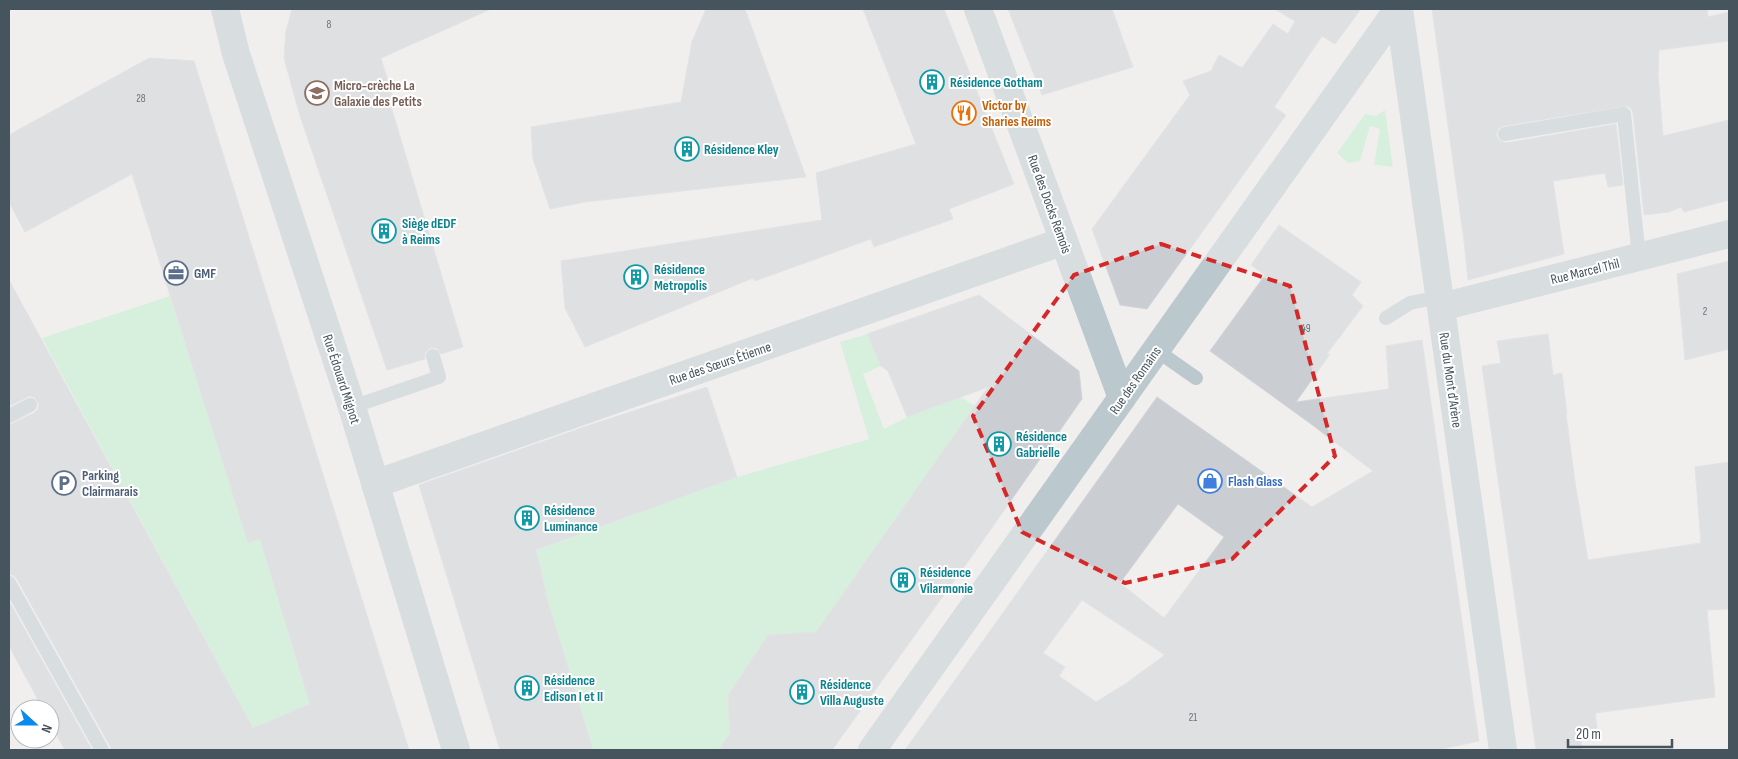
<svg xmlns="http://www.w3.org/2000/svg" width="1738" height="759" font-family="'Sofia Sans Condensed',sans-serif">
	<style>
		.green { fill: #b9f2c8 }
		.building { fill: #caced3; stroke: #d1d5da; fill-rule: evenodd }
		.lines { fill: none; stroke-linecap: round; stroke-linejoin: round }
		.service { stroke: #bbc8ce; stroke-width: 14 }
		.minor { stroke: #bbc8ce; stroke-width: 28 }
		.tertiary { stroke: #bbc8ce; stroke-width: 28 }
		.marked { fill: none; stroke: #d62828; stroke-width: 4; stroke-dasharray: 10 6; stroke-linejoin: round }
		.labels { text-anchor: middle; stroke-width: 4; stroke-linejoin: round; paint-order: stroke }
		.number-label { font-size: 11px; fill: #66727a }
		.culture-label { font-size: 14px; font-weight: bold; fill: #0d838f; stroke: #fff; text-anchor: start }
		.education-label { font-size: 14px; font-weight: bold; fill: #785e54; stroke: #fff; text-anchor: start }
		.food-label { font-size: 14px; font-weight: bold; fill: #c56008; stroke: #fff; text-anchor: start }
		.street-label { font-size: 14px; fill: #45545d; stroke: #fff }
		.service-label { font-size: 14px; font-weight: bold; fill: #4e5e75; stroke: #fff; text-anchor: start }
		.shop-label { font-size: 14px; font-weight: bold; fill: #366cbe; stroke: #fff; text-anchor: start }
	</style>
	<rect width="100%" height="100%" fill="#f1eeee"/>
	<path class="green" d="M1385,110l8,57 -19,-2 6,-36 -10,-3 -10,35 -12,2 -11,-10 28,-39 11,2z
		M170,296l34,104 88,-25 10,30 -88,28 34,110 88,-27 10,31 -76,25 40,132 -57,24 -211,-390z
		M867,334l14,32 -18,8 21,55 23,-12 54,-20 14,9 -166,236 -11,-9 -30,3 -40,59 2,38 -11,17h-126l-46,-152 -23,-43 213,-78 132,-38 -29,-97z"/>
	<path class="building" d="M292,9h199l-110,49 13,44 -4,1 73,244 -22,7 -5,-6h-6l-5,5v6l-38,11 -87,-254 -16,-58 2,-27z
		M706,9h39l61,168 -221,25 -35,7 -17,-50 -2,-32 150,-25 11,-60z
		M863,9h81l70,175 -65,25 4,10 -79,28 -3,-8 -116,42 -2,-3 -168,69 -20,-39 -4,-47 261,-41 -6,-47 100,-29z
		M1008,9h104l21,58 -91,28z
		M1275,9h86l-26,35 -13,-8 -48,71 12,8 -139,194 -27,-4 -28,-76 98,-134 -7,-14 28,-10 8,-16 23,13 31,-44 15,10 7,-13z
		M1432,9h275l1,8 21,-5v29l-70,9 -1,24 5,62 66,-16v80l-45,12 -3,-5 -12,5 -25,3 -11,-102 -2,-5 -4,-2 -124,20 -4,2 -3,7 3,5 7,3 110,-19 7,61 -15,2 -3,-14 -52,8 11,73 -96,26 -4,-39z
		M149,58l45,3 215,689h-298l-1,-4 -93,-167 -4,-4 -4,-1v-149l25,-12 4,-4 1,-4 -4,-7 -5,-2 -21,10v-126l244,448 57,-24 -50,-165 -12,4 -116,-369 -107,58 -16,-30v-67z
		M1279,225l82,57 -9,13 11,11 -37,49 4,-1 -34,48 93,-13 -3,-43 36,-6 57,401 -42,9h-532l252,-353 155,110 61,-36 -62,-47 -101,-73 55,-76 -14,-10zM1178,504l46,33 -60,81 -44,-35zM1082,600l83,55 -40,29 -29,18 -37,-26 6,-9 -22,-14z
		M1729,261v88l-44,11 -8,-86z
		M979,295l100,76 3,28 -100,143 -150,208h-113l11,-17 -2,-38 40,-60 48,-3 172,-245 -81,30 -19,-46 -7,-5 -14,-32z
		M1548,334l5,41 9,-2 5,41h-1l9,68 13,78 113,-17 -6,-76 34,-5v147l-22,1 8,87 -120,16 2,15 -18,2 3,20h-46l-54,-384 19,-3 -4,-22z
		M707,387l30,90 -201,73 11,48 46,152h-93l-81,-265 168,-59z
		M9,601l83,149h-27l-15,-27v-14h-7l-34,-63z"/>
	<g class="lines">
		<path class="service" d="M1505,134l119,-20 15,143
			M1386,318l24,-15 29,-6
			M1156,350l40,28
			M352,407l87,-30 -6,-21
			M9,416l21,-11
			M9,583l93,167"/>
		<path class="minor" d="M225,9l11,45 116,353 104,343
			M978,9l144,389
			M1399,9l104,741
			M1441,307l288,-73
			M375,484l689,-243"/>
		<path class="tertiary" d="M872,750l526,-741"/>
	</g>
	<path d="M0 0H1738V759H0ZM1161,244l129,42 45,170 -103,103 -107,24 -103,-51 -49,-116 101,-141z" fill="#f1eeee" fill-opacity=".55" fill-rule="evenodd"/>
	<path class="marked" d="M1161,244l129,42 45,170 -103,103 -107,24 -103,-51 -49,-116 101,-141z"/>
	<defs>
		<g id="building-ring" transform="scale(1.25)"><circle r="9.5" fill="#fff" stroke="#0f9aa8" stroke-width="1.5"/><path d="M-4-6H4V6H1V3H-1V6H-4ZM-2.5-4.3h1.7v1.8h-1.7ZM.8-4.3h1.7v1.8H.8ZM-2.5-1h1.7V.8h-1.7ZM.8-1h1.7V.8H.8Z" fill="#0f9aa8"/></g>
		<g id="school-ring" transform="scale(1.25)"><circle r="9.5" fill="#fff" stroke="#8d6e63" stroke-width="1.5"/><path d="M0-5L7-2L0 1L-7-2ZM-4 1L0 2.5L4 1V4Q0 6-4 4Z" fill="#8d6e63"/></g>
		<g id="restaurant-ring" transform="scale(1.25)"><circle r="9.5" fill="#fff" stroke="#e8710a" stroke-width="1.5"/><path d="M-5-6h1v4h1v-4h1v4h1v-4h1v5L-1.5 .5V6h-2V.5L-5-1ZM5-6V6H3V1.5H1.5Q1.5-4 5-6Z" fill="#e8710a"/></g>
		<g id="office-ring" transform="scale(1.25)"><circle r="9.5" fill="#fff" stroke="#5c6f8a" stroke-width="1.5"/><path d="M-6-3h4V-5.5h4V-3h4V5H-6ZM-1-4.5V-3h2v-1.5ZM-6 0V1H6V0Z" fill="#5c6f8a"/></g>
		<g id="shop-ring" transform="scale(1.25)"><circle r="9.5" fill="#fff" stroke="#3f7fe0" stroke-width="1.5"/><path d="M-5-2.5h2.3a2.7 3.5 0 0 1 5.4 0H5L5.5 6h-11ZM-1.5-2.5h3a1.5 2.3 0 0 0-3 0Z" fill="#3f7fe0"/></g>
		<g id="parking-ring" transform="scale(1.25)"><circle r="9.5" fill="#fff" stroke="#5c6f8a" stroke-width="1.5"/><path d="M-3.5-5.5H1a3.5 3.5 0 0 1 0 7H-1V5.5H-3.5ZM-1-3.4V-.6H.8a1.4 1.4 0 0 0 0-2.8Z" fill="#5c6f8a"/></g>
	</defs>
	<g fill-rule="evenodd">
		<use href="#building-ring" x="932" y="82"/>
		<use href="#school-ring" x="317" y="93"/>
		<use href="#restaurant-ring" x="964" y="113"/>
		<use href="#building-ring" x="687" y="149"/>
		<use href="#building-ring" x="384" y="231"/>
		<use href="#office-ring" x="176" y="273"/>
		<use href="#building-ring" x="636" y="277"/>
		<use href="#building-ring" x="999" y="444"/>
		<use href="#shop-ring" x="1210" y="481"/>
		<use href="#parking-ring" x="64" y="483"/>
		<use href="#building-ring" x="527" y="518"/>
		<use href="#building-ring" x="903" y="580"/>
		<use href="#building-ring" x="527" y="688"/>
		<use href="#building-ring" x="802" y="692"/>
	</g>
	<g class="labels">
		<g class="number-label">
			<text x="329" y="28">8</text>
			<text x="141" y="102">28</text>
			<text x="1705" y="315">2</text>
			<text x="1306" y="332">49</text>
			<text x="1193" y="721">21</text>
		</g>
		<g class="culture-label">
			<text x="950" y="87">Résidence Gotham</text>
			<text x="704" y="154">Résidence Kley</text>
			<text x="402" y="228">Siège dEDF<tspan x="402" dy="16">à Reims</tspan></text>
			<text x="654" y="274">Résidence<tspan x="654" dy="16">Metropolis</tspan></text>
			<text x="1016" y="441">Résidence<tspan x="1016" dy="16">Gabrielle</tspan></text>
			<text x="544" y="515">Résidence<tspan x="544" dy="16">Luminance</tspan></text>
			<text x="920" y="577">Résidence<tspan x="920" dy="16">Vilarmonie</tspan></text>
			<text x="544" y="685">Résidence<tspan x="544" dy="16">Edison I et II</tspan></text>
			<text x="820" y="689">Résidence<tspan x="820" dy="16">Villa Auguste</tspan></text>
		</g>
		<g class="education-label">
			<text x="334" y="90">Micro-crèche La<tspan x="334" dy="16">Galaxie des Petits</tspan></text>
		</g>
		<g class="food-label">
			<text x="982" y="110">Victor by<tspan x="982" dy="16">Sharies Reims</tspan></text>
		</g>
		<g class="street-label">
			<text transform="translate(1050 204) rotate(70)" y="5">Rue des Docks Rémois</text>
			<text transform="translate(1585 271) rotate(-14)" y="5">Rue Marcel Thil</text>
			<text transform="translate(720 363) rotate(-19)" y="5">Rue des Sœurs Étienne</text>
			<text transform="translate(342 379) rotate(72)" y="5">Rue Édouard Mignot</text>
			<text transform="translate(1135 380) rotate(-55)" y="5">Rue des Romains</text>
			<text transform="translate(1451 380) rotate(82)" y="5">Rue du Mont d'Arène</text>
		</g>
		<g class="service-label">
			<text x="194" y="278">GMF</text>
			<text x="82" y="480">Parking<tspan x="82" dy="16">Clairmarais</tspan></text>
		</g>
		<g class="shop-label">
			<text x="1228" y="486">Flash Glass</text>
		</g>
	</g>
	<rect width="1738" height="759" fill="none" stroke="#45545d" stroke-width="20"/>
	<g transform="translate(35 724) rotate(111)"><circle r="24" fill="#ffffff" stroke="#b5bbbe"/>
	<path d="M0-4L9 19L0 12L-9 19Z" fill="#0b8aed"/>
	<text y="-8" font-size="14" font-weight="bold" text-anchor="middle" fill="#45545d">N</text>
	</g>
	<path d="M1568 739v8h104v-8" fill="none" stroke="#45545d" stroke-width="2.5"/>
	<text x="1576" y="739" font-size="15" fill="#45545d" stroke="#ffffff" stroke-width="4" paint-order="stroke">20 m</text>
</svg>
